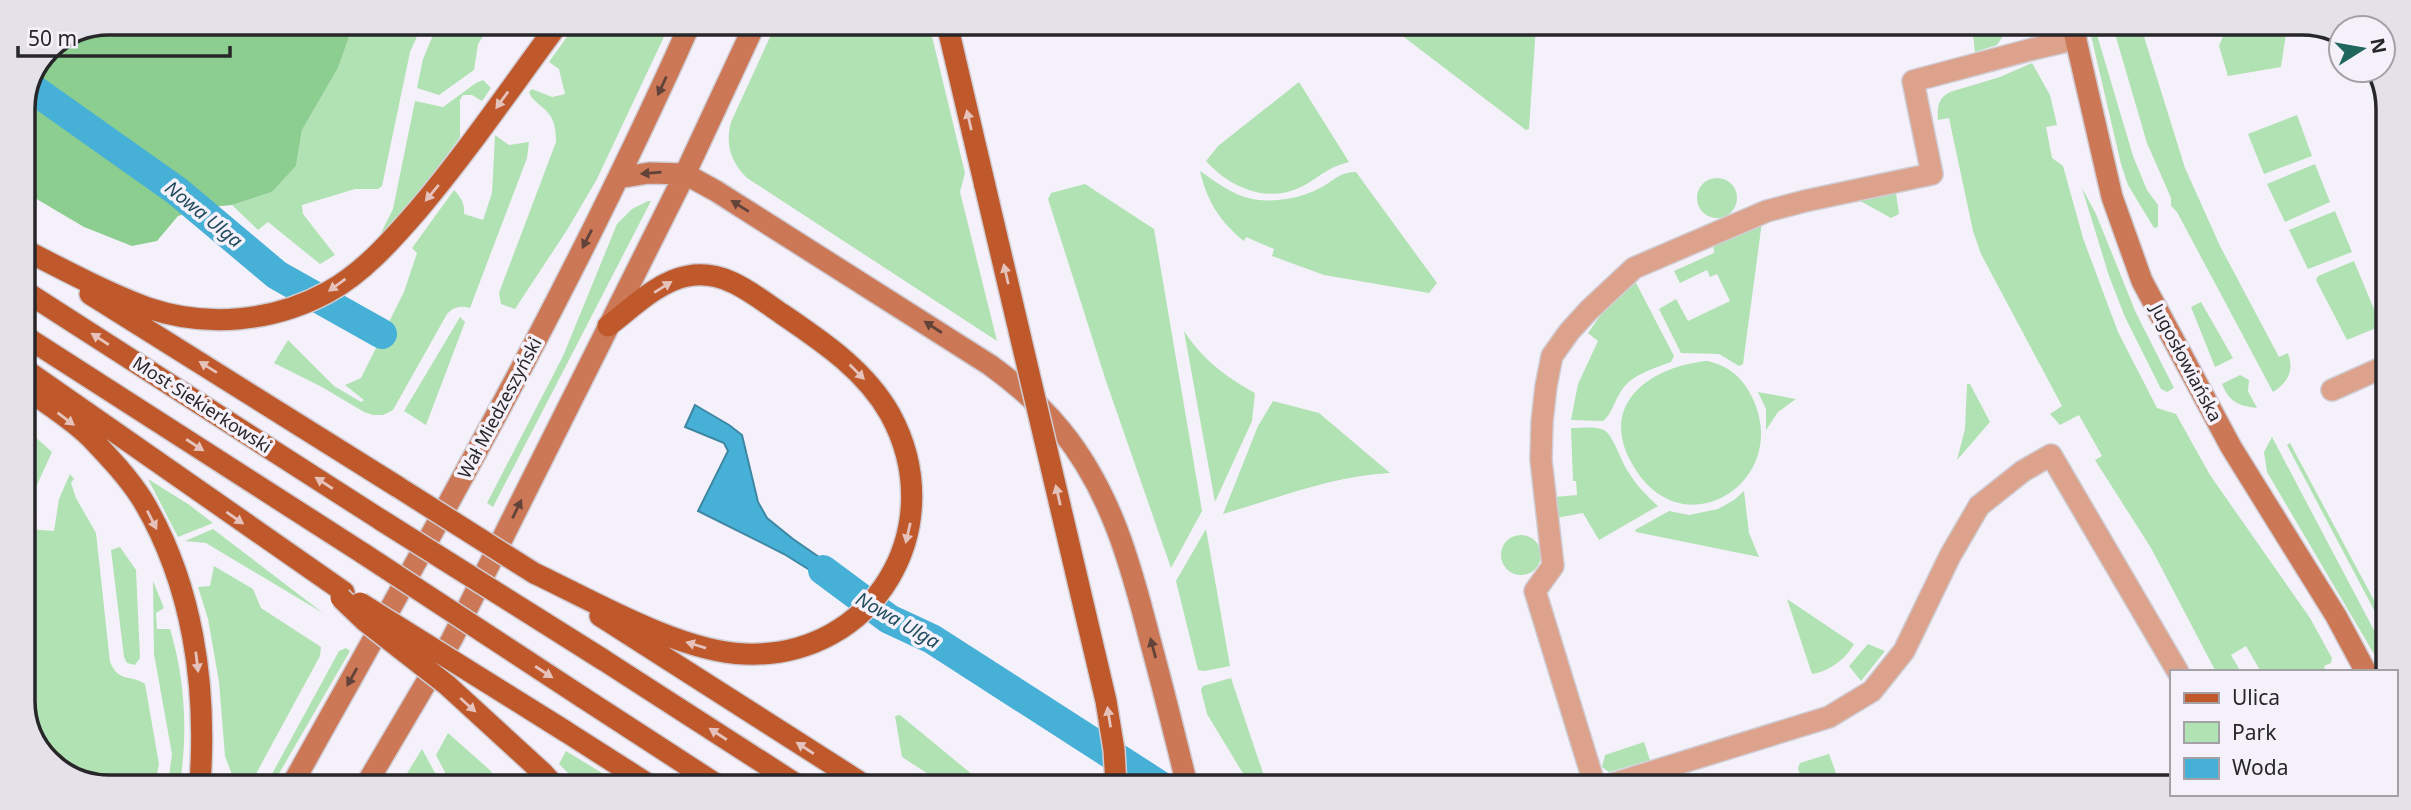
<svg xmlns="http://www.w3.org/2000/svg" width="2411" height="810" font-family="'Noto Sans',sans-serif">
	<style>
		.green { fill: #b1e2b3 }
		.forest { fill: #8cce90 }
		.water { fill: #47b0d7; stroke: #3d87a3; stroke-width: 2 }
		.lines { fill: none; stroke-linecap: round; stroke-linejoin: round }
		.canal { stroke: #47b0d7; stroke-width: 30 }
		.street-casing { stroke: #d0ccd4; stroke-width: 24 }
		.secondary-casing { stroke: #d0ccd4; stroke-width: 24 }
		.primary-casing { stroke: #d0ccd4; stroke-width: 24 }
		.street { stroke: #dca28b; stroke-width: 21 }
		.secondary { stroke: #cc7856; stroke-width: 21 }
		.primary { stroke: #bf582a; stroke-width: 21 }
		.primary-bridge-casing { stroke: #d0ccd4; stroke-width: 24; stroke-linecap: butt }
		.primary-bridge { stroke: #bf582a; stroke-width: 21 }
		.oneway { fill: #614339 }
		.oneway2 { fill: #e5c3bc }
		.labels { text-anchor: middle; stroke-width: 7; stroke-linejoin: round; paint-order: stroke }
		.street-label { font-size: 18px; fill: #272629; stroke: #f5f1fa }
		.water-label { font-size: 19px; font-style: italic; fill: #204c5d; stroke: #f5f1fa }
		.rim { fill: none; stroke: #272629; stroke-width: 3.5 }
	</style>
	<rect width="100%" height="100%" fill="#f5f1fa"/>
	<path class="green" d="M354,23h69l-13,29 -28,134 -4,3h-23l-53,16 1,9 32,41 -15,9 -52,-42 -10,8 -26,-25 40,-13 24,-26 6,-36 36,-62z
		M438,23l53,1 -13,20 -4,26 -35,25 -22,-7 6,-29z
		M576,24h94l-73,155 -30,51 -52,79 -14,-5 -2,-11 57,-151c0,-10 -1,-20 -7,-28 -6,-9 -17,-12 -20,-22l3,-3 20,8 13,-3 -6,-25 -10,-7z
		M776,24h153l36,149 -5,19 37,149 -250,-163c-16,-16 -22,-33 -16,-56z
		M1393,25l143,1 -7,103 -3,1 -130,-99z
		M1972,26l37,1 -12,18 -22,7z
		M2089,27l6,1 38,128 14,34 11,15v22l-4,1 -26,-43 -7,-21z
		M2113,27h28l44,141 35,78 59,111 9,-4c6,17 1,29 -15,39l-96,-180 -6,-6v-8l-24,-55z
		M2227,27h60l-6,40 -53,9 -9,-30z
		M2032,63l18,32 7,30 -11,2 6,31 11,8 20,72 35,94 39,76 19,6 34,61 100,143 22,40 -1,5 -7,3 2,6h-65l-15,-26 -15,9 10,17h-25l-65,-124 -56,-88 7,-4 -23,-41 -19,10 -10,-11 12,-8 -81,-152 -8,-23 -24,-113 -11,2c-1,-13 0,-22 12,-28l50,-15z
		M483,80l8,8 -9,13 -10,-6h-9l-3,5v37l-36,49 -41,49h-3l13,-26 22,-108 28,6 33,-24z
		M1299,82l50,80c-24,6 -28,15 -48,25 -34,17 -72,0 -95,-26l12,-15z
		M2297,115l15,41 -48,18 -16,-40z
		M495,135l14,10 20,-3 -2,16 -57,150c-9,-3 -17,-1 -23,6l-54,96 -10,5h-10l-9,-3 -42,-25 -48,-24 14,-23 46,46 27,16 3,-2 -19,-15 16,-7 43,-86 13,-39 -5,-5 42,-58c7,7 11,14 10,24l19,6 9,-27z
		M2315,164l15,38 -45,20 -18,-38z
		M1200,171c30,21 47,34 86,28 13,-2 25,-6 36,-12 12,-7 20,-16 34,-15l81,111 -8,10 -105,-18 -52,-19 2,-7 -28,-12 -2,4c-24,-19 -37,-40 -44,-70z
		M1697 198a20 20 0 1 1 40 0a20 20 0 1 1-40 0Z
		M1085,184l69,45 48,282 -31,57 -65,-187 -58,-182 3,-6z
		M1895,186l4,28 -8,4 -38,-21z
		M2082,188l14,26 40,99 38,75 -7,4 -6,-3 -36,-72 -16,-41z
		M648,201h3l-158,306 -6,-4 76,-147 54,-132 15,-15z
		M2335,211l17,41 -44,17 -19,-39z
		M1762,222l-19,142 -4,2 -20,-12 -38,-1 -22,-44 17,-10 12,22 42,-20 -13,-27 -7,3 -3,-7 -27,13 -6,-12 40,-18 -1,-11z
		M2354,261l27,65 -34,14 -31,-60 2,-4z
		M1634,279l40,77 -3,6c-19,7 -41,13 -51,31 -7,11 -7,19 -17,28l-32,-1 7,-36 20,-43 -10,-8 21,-30z
		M2201,302l32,56 -18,9 -24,-60z
		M460,317l5,5 -39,103 -22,-14z
		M1184,331c18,28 42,46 71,62l-3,28 -37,81z
		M1708,361c22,6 34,16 44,36 42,85 -73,158 -122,63 -31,-59 25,-95 78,-99z
		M2240,375l9,5 -1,11 9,17c-18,-2 -28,-6 -35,-24z
		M1967,384h3l20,38 -33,38 8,-31z
		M1758,392l38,7 -18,13 -12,18v-21z
		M1273,401l46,12 71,60c-58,3 -112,25 -167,41l35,-88z
		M23,426l29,26 -16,35 -7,42 25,2 5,-32 11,-25 4,5 -3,4 5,15 20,35 14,129c9,21 20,12 35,22l14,80 -4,19h-73l-41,-29 -18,-47z
		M1571,428c10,0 25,-2 33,2 10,6 17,32 25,43 8,13 18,23 29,33l-59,34 -16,-27 -27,5 -2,-21 23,-2 -1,-14h-3z
		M2272,437l112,212v22l-117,-199 -3,-20z
		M2290,443l95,178 -1,8 -97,-184z
		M148,479l40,25 25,19 -35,14z
		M1744,491l5,42 10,24 -123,-25 -1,-2 34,-19 20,4 29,-6 16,-9z
		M213,529l110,84 -117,-70 -21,-2z
		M1206,529l24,137 -26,5 -6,-1 -22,-89z
		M1501 555a20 20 0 1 1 40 0a20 20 0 1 1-40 0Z
		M120,547l16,23 4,88 -5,7 -8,-2 -3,-6 -13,-107z
		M214,566l39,23 8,19 60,39 -1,9 -69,127h-16l-10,-27 -6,-74 -11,-63 -10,-32 12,-1z
		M153,581l11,27 -8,5 1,16h13c15,49 18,103 10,154h-12l4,-29 -18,-100z
		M1787,599l67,45c-8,15 -26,28 -42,30z
		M1868,644l17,7 -24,30 -12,-15z
		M346,648l4,3 -66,114 -11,18h-6l72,-132z
		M1231,678l36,107h-17l-43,-71 -6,-24 2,-4z
		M900,715l85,70h-40l-43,-28 -7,-41z
		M448,733l44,39 -3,12h-38l-15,-29z
		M1644,742l6,18 -41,12 -7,-5 3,-12z
		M422,749l19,35 -40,-1z
		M566,751l54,33h-41l-20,-20z
		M1829,754l7,19 -2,6 -27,7 -4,-1 -5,-17 2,-5z"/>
	<path class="forest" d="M109,23h245l-16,45 -36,62 -6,36 -24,26 -40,13 -23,2 -31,9 -21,25 -25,5 -48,-19 -61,-36v-87l25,-56z"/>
	<path class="water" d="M695,405l34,20 13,10 16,67 9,16 26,21 55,38 13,11 -8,9 -69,-43 -86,-43 30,-60 -4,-8 -39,-16z"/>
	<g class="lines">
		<path class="canal" d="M30,87l147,104 100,84 105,59
			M823,570l66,49 43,20 227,146"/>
		<g class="street-casing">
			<path id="street" d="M2332,390l54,-24
				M1595,786l-60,-195 18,-25 -12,-106 1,-38 4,-36 6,-30 17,-24 20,-22 45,-42 133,-57 38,-10 127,-27 -19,-93 120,-32 43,-10
				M1606,786l223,-69 43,-26 32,-40 46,-95 29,-50 44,-35 28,-16 127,217"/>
		</g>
		<g class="secondary-casing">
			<path id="secondary" d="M2073,27l39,170 30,84 89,166 105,169 30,56
				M618,178l31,-5 36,1 31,17 274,174c26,19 50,39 71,65 50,61 70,135 89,210 13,48 25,96 37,145
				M293,783c139,-249 281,-498 397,-759
				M367,783l85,-144 233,-465 70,-150"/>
		</g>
		<g class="primary-casing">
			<path id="primary" d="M947,24l38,162
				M23,249c41,21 82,43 125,59 59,20 125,14 180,-16 35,-19 64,-52 90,-82 50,-59 94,-124 140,-186
				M23,290l358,230
				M90,294l308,193
				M23,335l341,219
				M23,368l321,224
				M23,386c22,17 48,32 68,52 18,19 37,39 51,61 51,85 65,187 58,284
				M534,573c59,28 146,79 211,81 129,5 207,-127 145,-240 -25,-44 -67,-72 -108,-100 -28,-19 -57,-45 -94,-38 -30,5 -57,33 -80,50
				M600,616l263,168
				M602,659l194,125
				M582,697l134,87
				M565,731l83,53
				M543,773l10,11"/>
		</g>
		<use href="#street" class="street"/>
		<use href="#secondary" class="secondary"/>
		<use href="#primary" class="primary"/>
		<g class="primary-bridge-casing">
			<path id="primary-bridge" d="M985,186l121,515 8,49 2,35
				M398,487l136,86
				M381,520l221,139
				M364,554l218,143
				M341,598l24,23 82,64 96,88
				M360,603l205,128"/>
		</g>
		<use href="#primary-bridge" class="primary-bridge"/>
	</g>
	<defs><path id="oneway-solid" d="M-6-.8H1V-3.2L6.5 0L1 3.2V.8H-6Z" transform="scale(1.75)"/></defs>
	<g class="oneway">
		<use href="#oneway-solid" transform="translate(662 86) rotate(115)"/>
		<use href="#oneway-solid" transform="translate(651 173) rotate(175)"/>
		<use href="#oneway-solid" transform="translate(740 206) rotate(-148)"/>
		<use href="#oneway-solid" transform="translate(587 239) rotate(117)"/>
		<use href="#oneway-solid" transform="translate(933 327) rotate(-147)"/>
		<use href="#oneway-solid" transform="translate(517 509) rotate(-64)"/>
		<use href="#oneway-solid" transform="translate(1153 648) rotate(-105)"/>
		<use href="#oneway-solid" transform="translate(352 677) rotate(119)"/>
	</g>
	<g class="oneway2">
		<use href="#oneway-solid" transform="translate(502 100) rotate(126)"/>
		<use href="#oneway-solid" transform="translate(969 120) rotate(-103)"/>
		<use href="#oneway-solid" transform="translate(432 193) rotate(130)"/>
		<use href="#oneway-solid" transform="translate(1006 274) rotate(-103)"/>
		<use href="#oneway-solid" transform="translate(337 285) rotate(144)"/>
		<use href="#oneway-solid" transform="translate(663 287) rotate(-32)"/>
		<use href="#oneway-solid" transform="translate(100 339) rotate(-147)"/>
		<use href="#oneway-solid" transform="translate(208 367) rotate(-148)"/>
		<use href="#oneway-solid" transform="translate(857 372) rotate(45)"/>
		<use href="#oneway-solid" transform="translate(66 419) rotate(37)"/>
		<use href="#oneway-solid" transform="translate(195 445) rotate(33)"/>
		<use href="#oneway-solid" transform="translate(324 483) rotate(-147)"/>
		<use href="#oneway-solid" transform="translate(1058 495) rotate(-103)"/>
		<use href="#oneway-solid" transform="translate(235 518) rotate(35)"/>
		<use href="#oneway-solid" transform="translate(152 520) rotate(63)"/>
		<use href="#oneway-solid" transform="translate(908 533) rotate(103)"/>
		<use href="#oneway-solid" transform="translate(696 645) rotate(-163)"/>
		<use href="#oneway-solid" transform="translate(197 662) rotate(83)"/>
		<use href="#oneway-solid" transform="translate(544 672) rotate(33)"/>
		<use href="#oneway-solid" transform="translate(468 705) rotate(42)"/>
		<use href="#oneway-solid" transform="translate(1109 717) rotate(-99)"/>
		<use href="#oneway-solid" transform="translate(718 734) rotate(-147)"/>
		<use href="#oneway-solid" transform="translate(805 748) rotate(-147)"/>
	</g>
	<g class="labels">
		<g class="street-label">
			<text transform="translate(2186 363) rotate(62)" y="6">Jugosłowiańska</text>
			<text transform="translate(202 405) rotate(33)" y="6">Most Siekierkowski</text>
			<text transform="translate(500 408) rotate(-62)" y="6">Wał Miedzeszyński</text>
		</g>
		<g class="water-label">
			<text transform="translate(204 214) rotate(39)" y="7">Nowa Ulga</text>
			<text transform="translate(898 620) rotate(30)" y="7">Nowa Ulga</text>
		</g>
	</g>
	<path d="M0 0H2411V810H0ZM109 35H2302A74 74 0 0 1 2376 109V701A74 74 0 0 1 2302 775H109A74 74 0 0 1 35 701V109A74 74 0 0 1 109 35Z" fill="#e5e1e9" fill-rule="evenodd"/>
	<path class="rim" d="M109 35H2302A74 74 0 0 1 2376 109V701A74 74 0 0 1 2302 775H109A74 74 0 0 1 35 701V109A74 74 0 0 1 109 35Z"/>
	<rect x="2170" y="670" width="228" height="126" fill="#f5f1fa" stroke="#a3a0a6" stroke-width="2"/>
	<rect x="2184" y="693" width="35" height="10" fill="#bf582a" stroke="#a3a0a6" stroke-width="2"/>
	<text x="2232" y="705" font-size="21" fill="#272629">Ulica</text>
	<rect x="2184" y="722" width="35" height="21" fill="#b1e2b3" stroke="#a3a0a6" stroke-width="2"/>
	<text x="2232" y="740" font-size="21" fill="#272629">Park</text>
	<rect x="2184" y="758" width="35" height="21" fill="#47b0d7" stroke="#a3a0a6" stroke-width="2"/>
	<text x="2232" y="775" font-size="21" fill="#272629">Woda</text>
	<g transform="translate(2362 49) rotate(79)"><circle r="33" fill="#f5f1fa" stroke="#a3a0a6" stroke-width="2"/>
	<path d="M0-5L12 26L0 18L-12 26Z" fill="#1f675d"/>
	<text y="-10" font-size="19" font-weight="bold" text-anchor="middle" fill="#272629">N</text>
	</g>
	<path d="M18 46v10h212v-10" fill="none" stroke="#272629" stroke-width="3.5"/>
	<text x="28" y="46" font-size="21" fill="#272629" stroke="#f5f1fa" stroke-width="5" paint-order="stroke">50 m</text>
</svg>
